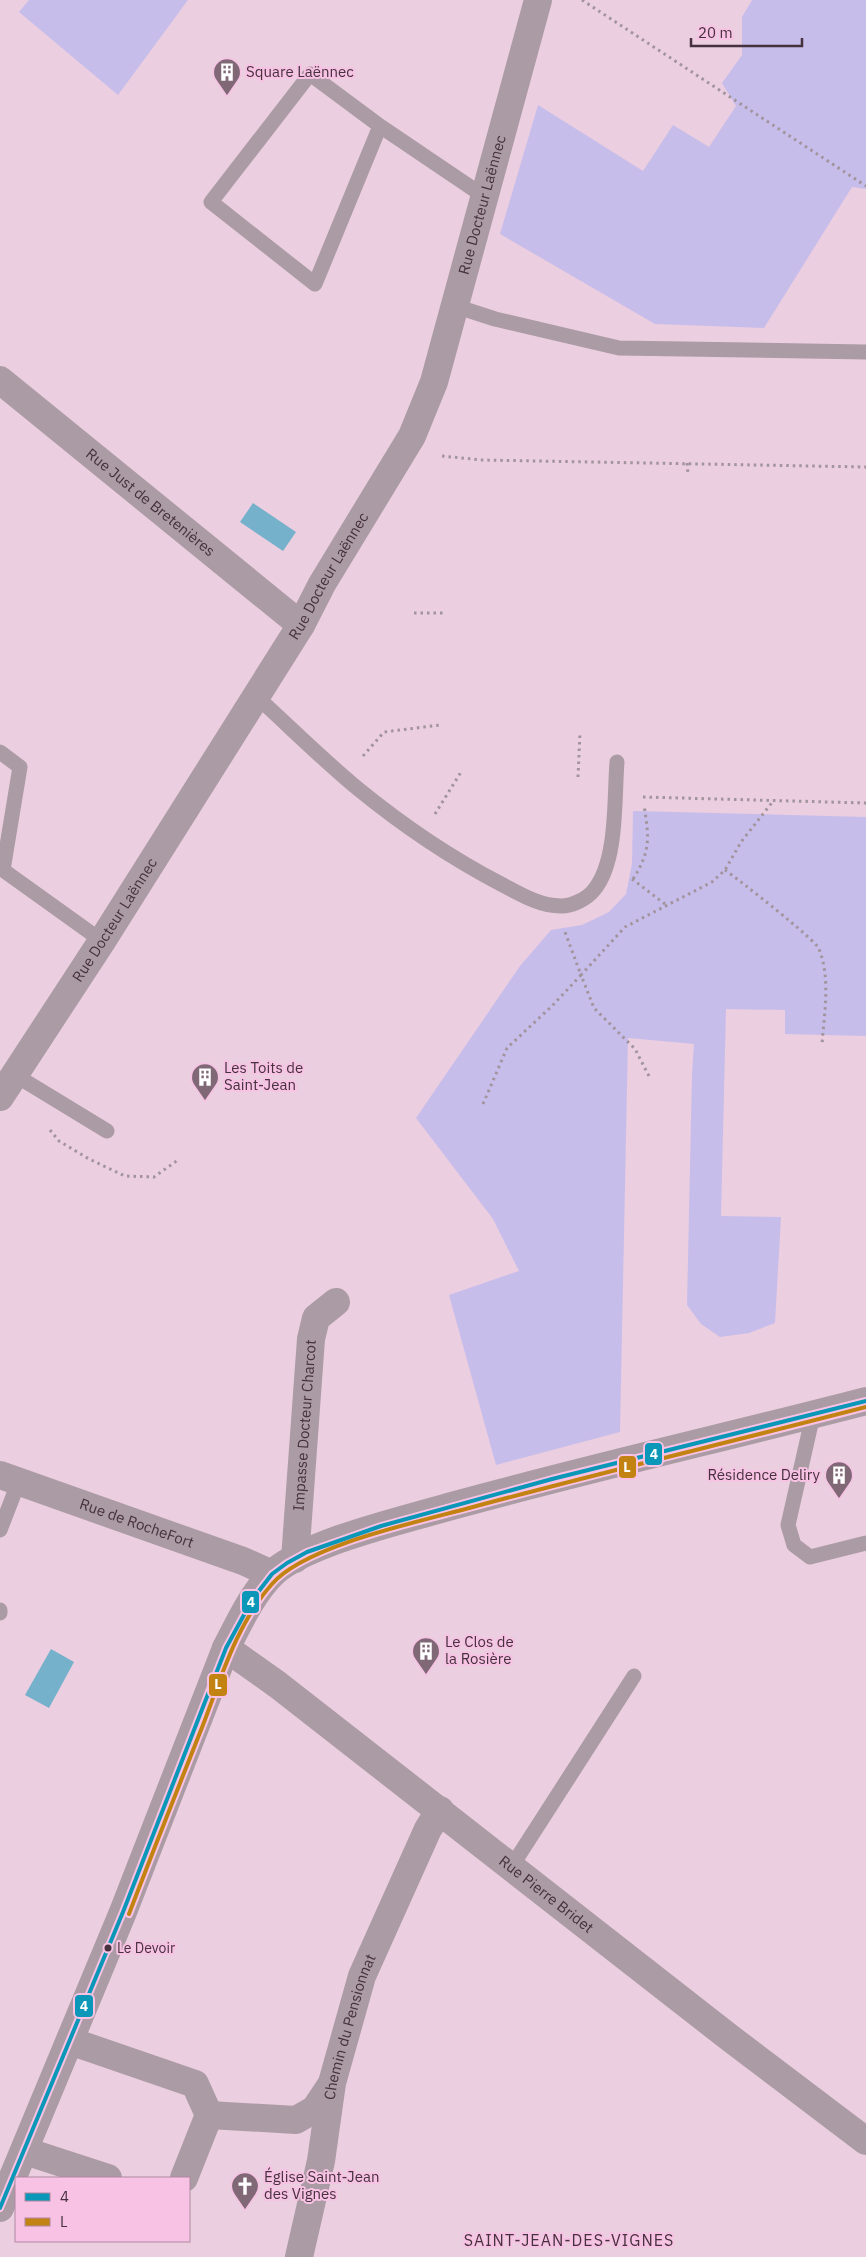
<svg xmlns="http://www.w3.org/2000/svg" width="866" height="2257" font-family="'IBM Plex Sans',sans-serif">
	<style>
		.green { fill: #c7bdea }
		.water { fill: #75b1cb }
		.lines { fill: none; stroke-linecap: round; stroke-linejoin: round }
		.path { stroke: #a1949c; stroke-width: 3; stroke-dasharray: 2.5 4; stroke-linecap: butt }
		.lane { stroke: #ab9ba4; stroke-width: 15 }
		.street { stroke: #ab9ba4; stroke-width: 28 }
		.bus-1-casing { stroke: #f7c2e3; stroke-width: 8 }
		.bus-2-casing { stroke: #f7c2e3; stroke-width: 8 }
		.bus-1 { stroke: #0a97b8; stroke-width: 4 }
		.bus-2 { stroke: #c28313; stroke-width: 4 }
		.bus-dot { fill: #46313e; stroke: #f7c2e3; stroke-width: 2 }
		.labels { text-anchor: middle; stroke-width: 4; stroke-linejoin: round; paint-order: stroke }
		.bus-label { font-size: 14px; fill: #46313e; stroke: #f7c2e3; text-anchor: start }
		.poi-label { font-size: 15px; fill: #46313e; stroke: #f7c2e3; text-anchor: start }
		.street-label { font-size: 15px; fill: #46313e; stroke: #f7c2e3 }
		.neighbourhood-label { font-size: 16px; letter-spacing: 1px; fill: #46313e; stroke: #f7c2e3 }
		.line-badge { stroke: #f7c2e3; stroke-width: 2 }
		.badge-label { font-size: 14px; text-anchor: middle; font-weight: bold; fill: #fff }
	</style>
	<rect width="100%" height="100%" fill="#ebcee0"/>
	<path class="green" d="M29,0h159l-70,95 -99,-83z
		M752,0h114v189l-14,-2 -88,141 -109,-4 -155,-90 38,-129 105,66 30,-46 36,22 27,-41 -14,-23 20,-28v-38z
		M633,811l233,6v219l-81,-2v-24l-59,-1 -5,207 60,1 -6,106 -26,10 -29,4 -19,-13 -14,-19 5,-231 2,-30 -66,-6 -8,394 -124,33 -47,-170 70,-24 -26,-52 -77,-101 104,-152 31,-36 31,-5 27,-13 17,-18 6,-30z"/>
	<path class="water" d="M253,503l43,29 -13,19 -43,-29z
		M51,1649l23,13 -25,46 -24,-13z"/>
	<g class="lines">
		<path class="path" d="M582,0l284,186
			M442,456l40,4 384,7
			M687,463l1,11
			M414,613h30
			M363,756l21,-24 56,-7
			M578,777l2,-45
			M643,797l223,6
			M435,814l26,-42
			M725,870c13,9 91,70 94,79 12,30 5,65 3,96
			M632,879l33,25
			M633,879c18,-28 16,-42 11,-74
			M649,1076l-14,-27 -41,-41 -13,-33 44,-48 87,-45 13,-12 16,-28 33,-42
			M483,1104l24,-56 45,-42 29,-31 -16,-43
			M50,1130l9,11 30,18 36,17 29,1 24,-17"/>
		<path class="lane" d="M380,126l-65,158 -104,-82 99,-128 70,52 105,71
			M455,306l40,13 124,29 247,4
			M256,696c34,31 66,63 101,92 44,36 94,70 144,96 19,10 38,22 60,22 11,0 26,-7 33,-16 24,-29 20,-92 23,-128
			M0,752l20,15 -17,103 99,71
			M15,1075l92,56
			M813,1415l-25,110 6,20 16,12 56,-14
			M0,1530l19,-49
			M0,1610v3
			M512,1866l122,-190"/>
		<g class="street">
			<path id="s1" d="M0,380l301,245"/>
			<path id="s2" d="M0,1097l102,-156 199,-316 21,-41 90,-148 22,-54 104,-382"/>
			<path id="s3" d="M0,1475l243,86 29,13"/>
			<path id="s4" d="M295,1559l16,-220 5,-21 20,-16"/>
			<path id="s5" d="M226,1648l52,37 452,353 136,103"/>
			<path d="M70,2041l125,43 14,31 -25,63"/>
			<path d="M209,2115l87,5 19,-11 16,-24"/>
			<path d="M25,2151l83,27"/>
			<path d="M0,2208l123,-296 103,-264c13,-25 26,-54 46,-74 32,-31 131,-54 176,-67 138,-38 279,-70 418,-106"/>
			<path id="s6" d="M299,2257l22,-96 11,-78 30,-107 66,-147 12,-19"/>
		</g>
		<g class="bus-1-casing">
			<path id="bus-1" d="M0,2208l123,-296 103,-264 26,-48 20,-26 15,-11 20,-11 74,-26 171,-47 314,-78"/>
		</g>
		<g class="bus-2-casing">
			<path id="bus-2" d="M129,1914c24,-63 49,-126 74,-189 18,-47 34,-102 69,-141 33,-39 150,-63 201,-77 130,-35 262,-66 393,-100"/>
		</g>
		<use href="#bus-1" class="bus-1"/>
		<use href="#bus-2" class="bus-2"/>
	</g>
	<defs>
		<g id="building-pin" transform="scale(1.4375)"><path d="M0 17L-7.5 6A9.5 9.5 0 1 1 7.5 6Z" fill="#806877" stroke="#f7c2e3"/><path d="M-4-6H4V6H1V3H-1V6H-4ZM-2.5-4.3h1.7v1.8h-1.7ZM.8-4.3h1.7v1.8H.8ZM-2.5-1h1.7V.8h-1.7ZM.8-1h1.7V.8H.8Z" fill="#fff"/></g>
		<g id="church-pin" transform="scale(1.4375)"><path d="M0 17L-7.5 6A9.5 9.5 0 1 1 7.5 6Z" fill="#806877" stroke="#f7c2e3"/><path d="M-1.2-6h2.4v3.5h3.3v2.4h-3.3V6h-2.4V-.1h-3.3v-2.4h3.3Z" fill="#fff"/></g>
	</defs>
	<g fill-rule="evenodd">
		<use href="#building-pin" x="227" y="72"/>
		<use href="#building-pin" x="205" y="1077"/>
		<use href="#building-pin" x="839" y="1475"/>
		<use href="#building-pin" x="426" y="1651"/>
		<use href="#church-pin" x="245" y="2186"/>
	</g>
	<circle class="bus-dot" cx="108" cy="1948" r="4.5"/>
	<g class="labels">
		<g class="bus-label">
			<text x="117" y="1953">Le Devoir</text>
		</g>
		<g class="poi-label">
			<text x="246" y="77">Square Laënnec</text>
			<text x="224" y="1073">Les Toits de<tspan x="224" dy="17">Saint-Jean</tspan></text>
			<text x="820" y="1480" text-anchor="end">Résidence Deliry</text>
			<text x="445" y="1647">Le Clos de<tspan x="445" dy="17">la Rosière</tspan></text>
			<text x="264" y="2182">Église Saint-Jean<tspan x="264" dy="17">des Vignes</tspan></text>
		</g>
		<g class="street-label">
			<text dy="5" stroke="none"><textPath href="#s2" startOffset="1021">Rue Docteur Laënnec</textPath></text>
			<text dy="5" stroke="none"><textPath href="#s1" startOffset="194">Rue Just de Bretenières</textPath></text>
			<text dy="5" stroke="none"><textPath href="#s2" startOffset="616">Rue Docteur Laënnec</textPath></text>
			<text dy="5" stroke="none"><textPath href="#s2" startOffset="211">Rue Docteur Laënnec</textPath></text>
			<text dy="5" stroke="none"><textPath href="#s4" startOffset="134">Impasse Docteur Charcot</textPath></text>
			<text dy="5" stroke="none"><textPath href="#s3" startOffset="145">Rue de RocheFort</textPath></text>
			<text dy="5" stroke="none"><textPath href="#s5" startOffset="404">Rue Pierre Bridet</textPath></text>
			<text dy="5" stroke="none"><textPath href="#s6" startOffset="236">Chemin du Pensionnat</textPath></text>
		</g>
		<g class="neighbourhood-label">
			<text x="569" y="2246">SAINT-JEAN-DES-VIGNES</text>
		</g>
	</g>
	<g class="line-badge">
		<rect x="644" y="1442" width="19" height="24" rx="5" fill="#0a97b8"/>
		<rect x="618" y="1455" width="19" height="24" rx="5" fill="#c28313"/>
		<rect x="241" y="1590" width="19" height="24" rx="5" fill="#0a97b8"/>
		<rect x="208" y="1673" width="20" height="24" rx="5" fill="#c28313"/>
		<rect x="74" y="1994" width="20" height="24" rx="5" fill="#0a97b8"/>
	</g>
	<g class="badge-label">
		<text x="654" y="1459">4</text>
		<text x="627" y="1472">L</text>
		<text x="251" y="1607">4</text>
		<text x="218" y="1689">L</text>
		<text x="84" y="2011">4</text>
	</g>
	<rect x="15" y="2177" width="175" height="65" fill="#f7c2e3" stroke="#b088a1"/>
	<rect x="25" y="2193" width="25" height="8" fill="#0a97b8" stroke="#b088a1"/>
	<text x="60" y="2202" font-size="15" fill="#46313e">4</text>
	<rect x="25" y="2218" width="25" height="8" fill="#c28313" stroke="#b088a1"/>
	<text x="60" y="2227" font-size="15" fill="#46313e">L</text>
	<path d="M691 38v8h111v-8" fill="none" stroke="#46313e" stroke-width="2.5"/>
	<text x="698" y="38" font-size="15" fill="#46313e" stroke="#f7c2e3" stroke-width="4" paint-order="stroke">20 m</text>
</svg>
